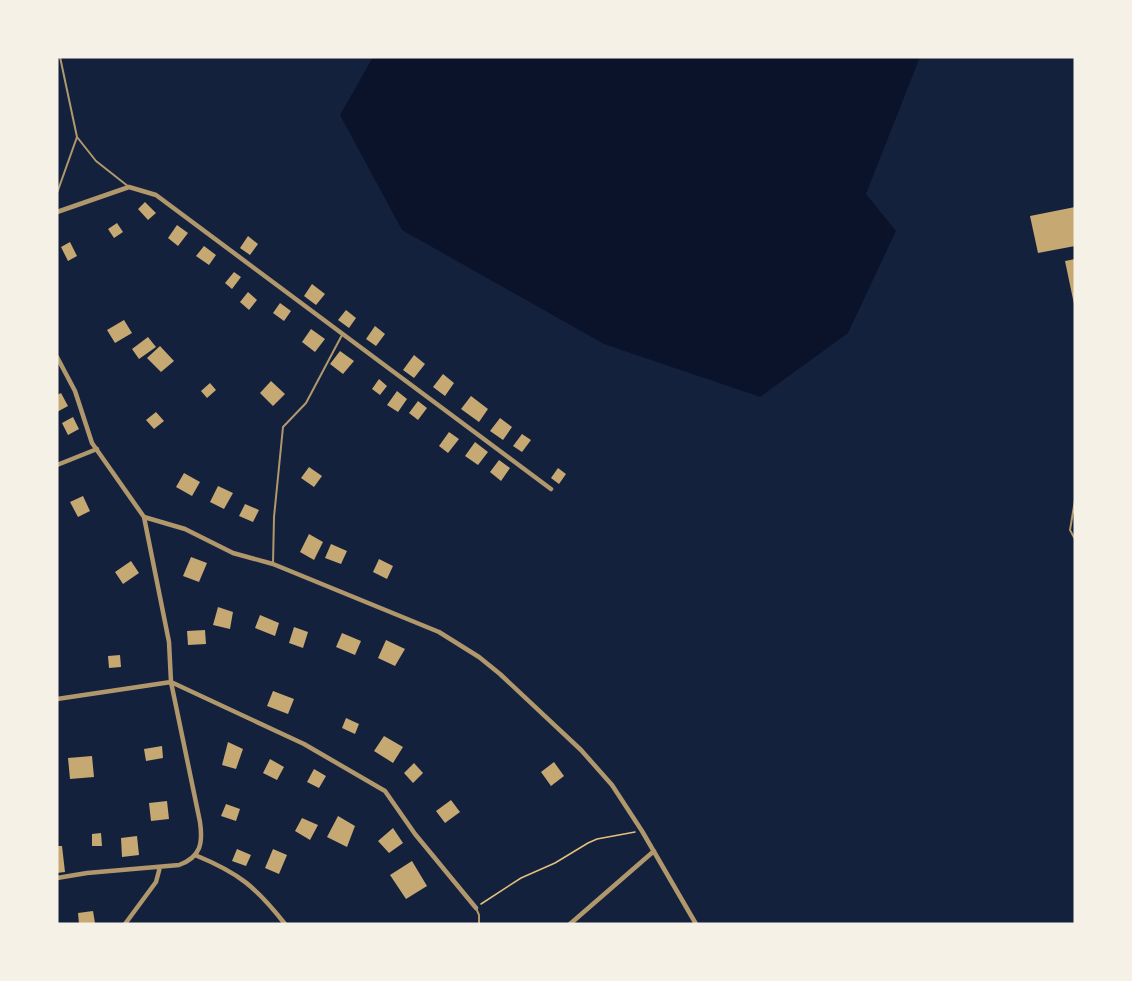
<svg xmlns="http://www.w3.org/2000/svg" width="1132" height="981" font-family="'IBM Plex Serif',serif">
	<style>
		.water { fill: #0b132b }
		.building { fill: #c6a872 }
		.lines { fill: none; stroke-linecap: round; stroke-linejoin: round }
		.path { stroke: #e5c07b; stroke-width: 1.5 }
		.service { stroke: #b1986c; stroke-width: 2 }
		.minor { stroke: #b1986c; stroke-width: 4.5 }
	</style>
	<rect width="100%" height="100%" fill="#14213d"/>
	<path class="water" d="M373,57h547l-54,137 30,37 -48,102 -88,64 -156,-53 -202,-114 -62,-115z"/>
	<path class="building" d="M145,202l11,11 -8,7 -10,-11z
		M1075,207v39l-37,7 -8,-37z
		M117,223l6,9 -9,6 -6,-9z
		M177,225l11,8 -10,13 -10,-8z
		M248,236l10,8 -8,11 -10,-7z
		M70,242l7,14 -9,5 -7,-14z
		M204,246l12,9 -7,10 -13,-9z
		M1075,259v45h-1l-9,-43z
		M234,272l7,5 -9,12 -7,-6z
		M312,284l13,10 -9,11 -12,-9z
		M248,292l9,8 -8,10 -9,-8z
		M280,303l11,8 -7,10 -11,-8z
		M346,310l10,8 -7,10 -11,-8z
		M124,320l8,13 -17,10 -8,-13z
		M375,326l10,8 -9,12 -10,-7z
		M311,329l14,10 -10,13 -13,-10z
		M148,337l8,10 -17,12 -7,-10z
		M160,346l14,15 -13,11 -14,-14z
		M340,351l14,10 -11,13 -13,-10z
		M414,355l11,9 -11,14 -11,-8z
		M443,374l11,9 -9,13 -12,-9z
		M379,379l8,7 -7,9 -8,-6z
		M271,381l14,13 -12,12 -13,-13z
		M210,383l6,7 -9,8 -6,-7z
		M397,391l10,8 -9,13 -11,-7z
		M61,393l7,13 -11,6v-17z
		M471,396l17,13 -9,13 -18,-13z
		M418,401l9,7 -9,12 -9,-7z
		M156,412l8,9 -10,8 -8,-9z
		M73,417l6,12 -11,6 -6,-12z
		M500,418l12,9 -9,13 -13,-9z
		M449,432l10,7 -11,14 -9,-7z
		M522,434l9,6 -9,12 -9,-6z
		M475,442l13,10 -10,13 -13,-9z
		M499,460l11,8 -9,13 -11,-9z
		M309,467l13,9 -8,11 -13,-9z
		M558,468l8,6 -7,10 -8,-6z
		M184,473l16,9 -8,14 -16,-9z
		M218,486l15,7 -9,16 -14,-7z
		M83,496l7,15 -12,6 -8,-15z
		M245,504l14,6 -6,12 -14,-6z
		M309,534l14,8 -9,18 -14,-8z
		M331,544l16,7 -6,13 -16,-6z
		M191,557l16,6 -8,19 -16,-6z
		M379,559l14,7 -6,13 -14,-7z
		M131,561l8,12 -16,11 -8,-12z
		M218,607l15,5 -3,17 -17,-4z
		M260,615l19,8 -4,13 -20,-8z
		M294,627l14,5 -5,16 -14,-5z
		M205,630l1,14 -18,1 -1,-14z
		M342,633l19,8 -6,14 -19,-8z
		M386,640l19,9 -10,17 -17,-8z
		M120,655l1,12 -12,1 -1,-12z
		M273,691l21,8 -6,15 -21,-8z
		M346,718l13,6 -4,10 -13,-6z
		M384,736l19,11 -10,16 -19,-12z
		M228,742l15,7 -7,20 -14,-4z
		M162,746l1,12 -17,3 -2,-12z
		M92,756l2,21 -24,2 -2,-21z
		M270,759l14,8 -7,13 -14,-7z
		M554,762l10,14 -13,10 -10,-14z
		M414,763l9,10 -10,10 -9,-10z
		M314,769l12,7 -7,12 -12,-6z
		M451,800l9,12 -15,11 -9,-12z
		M167,801l2,18 -18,2 -2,-18z
		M226,804l14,5 -4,12 -15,-5z
		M338,816l17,10 -8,21 -20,-10z
		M302,818l16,7 -8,15 -15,-9z
		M393,828l10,15 -14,10 -11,-12z
		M101,833l1,13h-10v-12z
		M137,836l2,19 -17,2 -1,-19z
		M57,846h5l3,26 -8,1z
		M237,849l14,6 -5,11 -14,-5z
		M273,849l14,6 -8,19 -14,-6z
		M412,861l15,25 -21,13 -16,-24z
		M93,911l2,12 -16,1 -1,-11z"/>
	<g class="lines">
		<path class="path" d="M481,904l40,-26 34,-15 33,-20 9,-4 38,-7"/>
		<path class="service" d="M60,57l17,80 19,24 33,26
			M57,193l20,-56
			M1075,500l-5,30 5,9
			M273,564l1,-47 9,-90 23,-24 36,-68
			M476,908l3,7v9"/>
		<path class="minor" d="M57,212l72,-25 27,8 395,294
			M57,357l18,34 17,52 52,74 41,12 48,24 40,11 166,68 40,25 21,17 81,76 31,35 30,46 54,93
			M57,465l40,-16
			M57,699l114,-17 133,62 81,47 30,43 61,74
			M195,855c44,18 61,32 90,69
			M57,878l30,-5 92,-8c22,-8 24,-22 21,-43l-29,-140 -2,-40 -25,-125
			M125,924l31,-42 4,-15
			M570,924l84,-73"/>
	</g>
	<rect width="1132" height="981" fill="none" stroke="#f6f1e7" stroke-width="117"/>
</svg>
